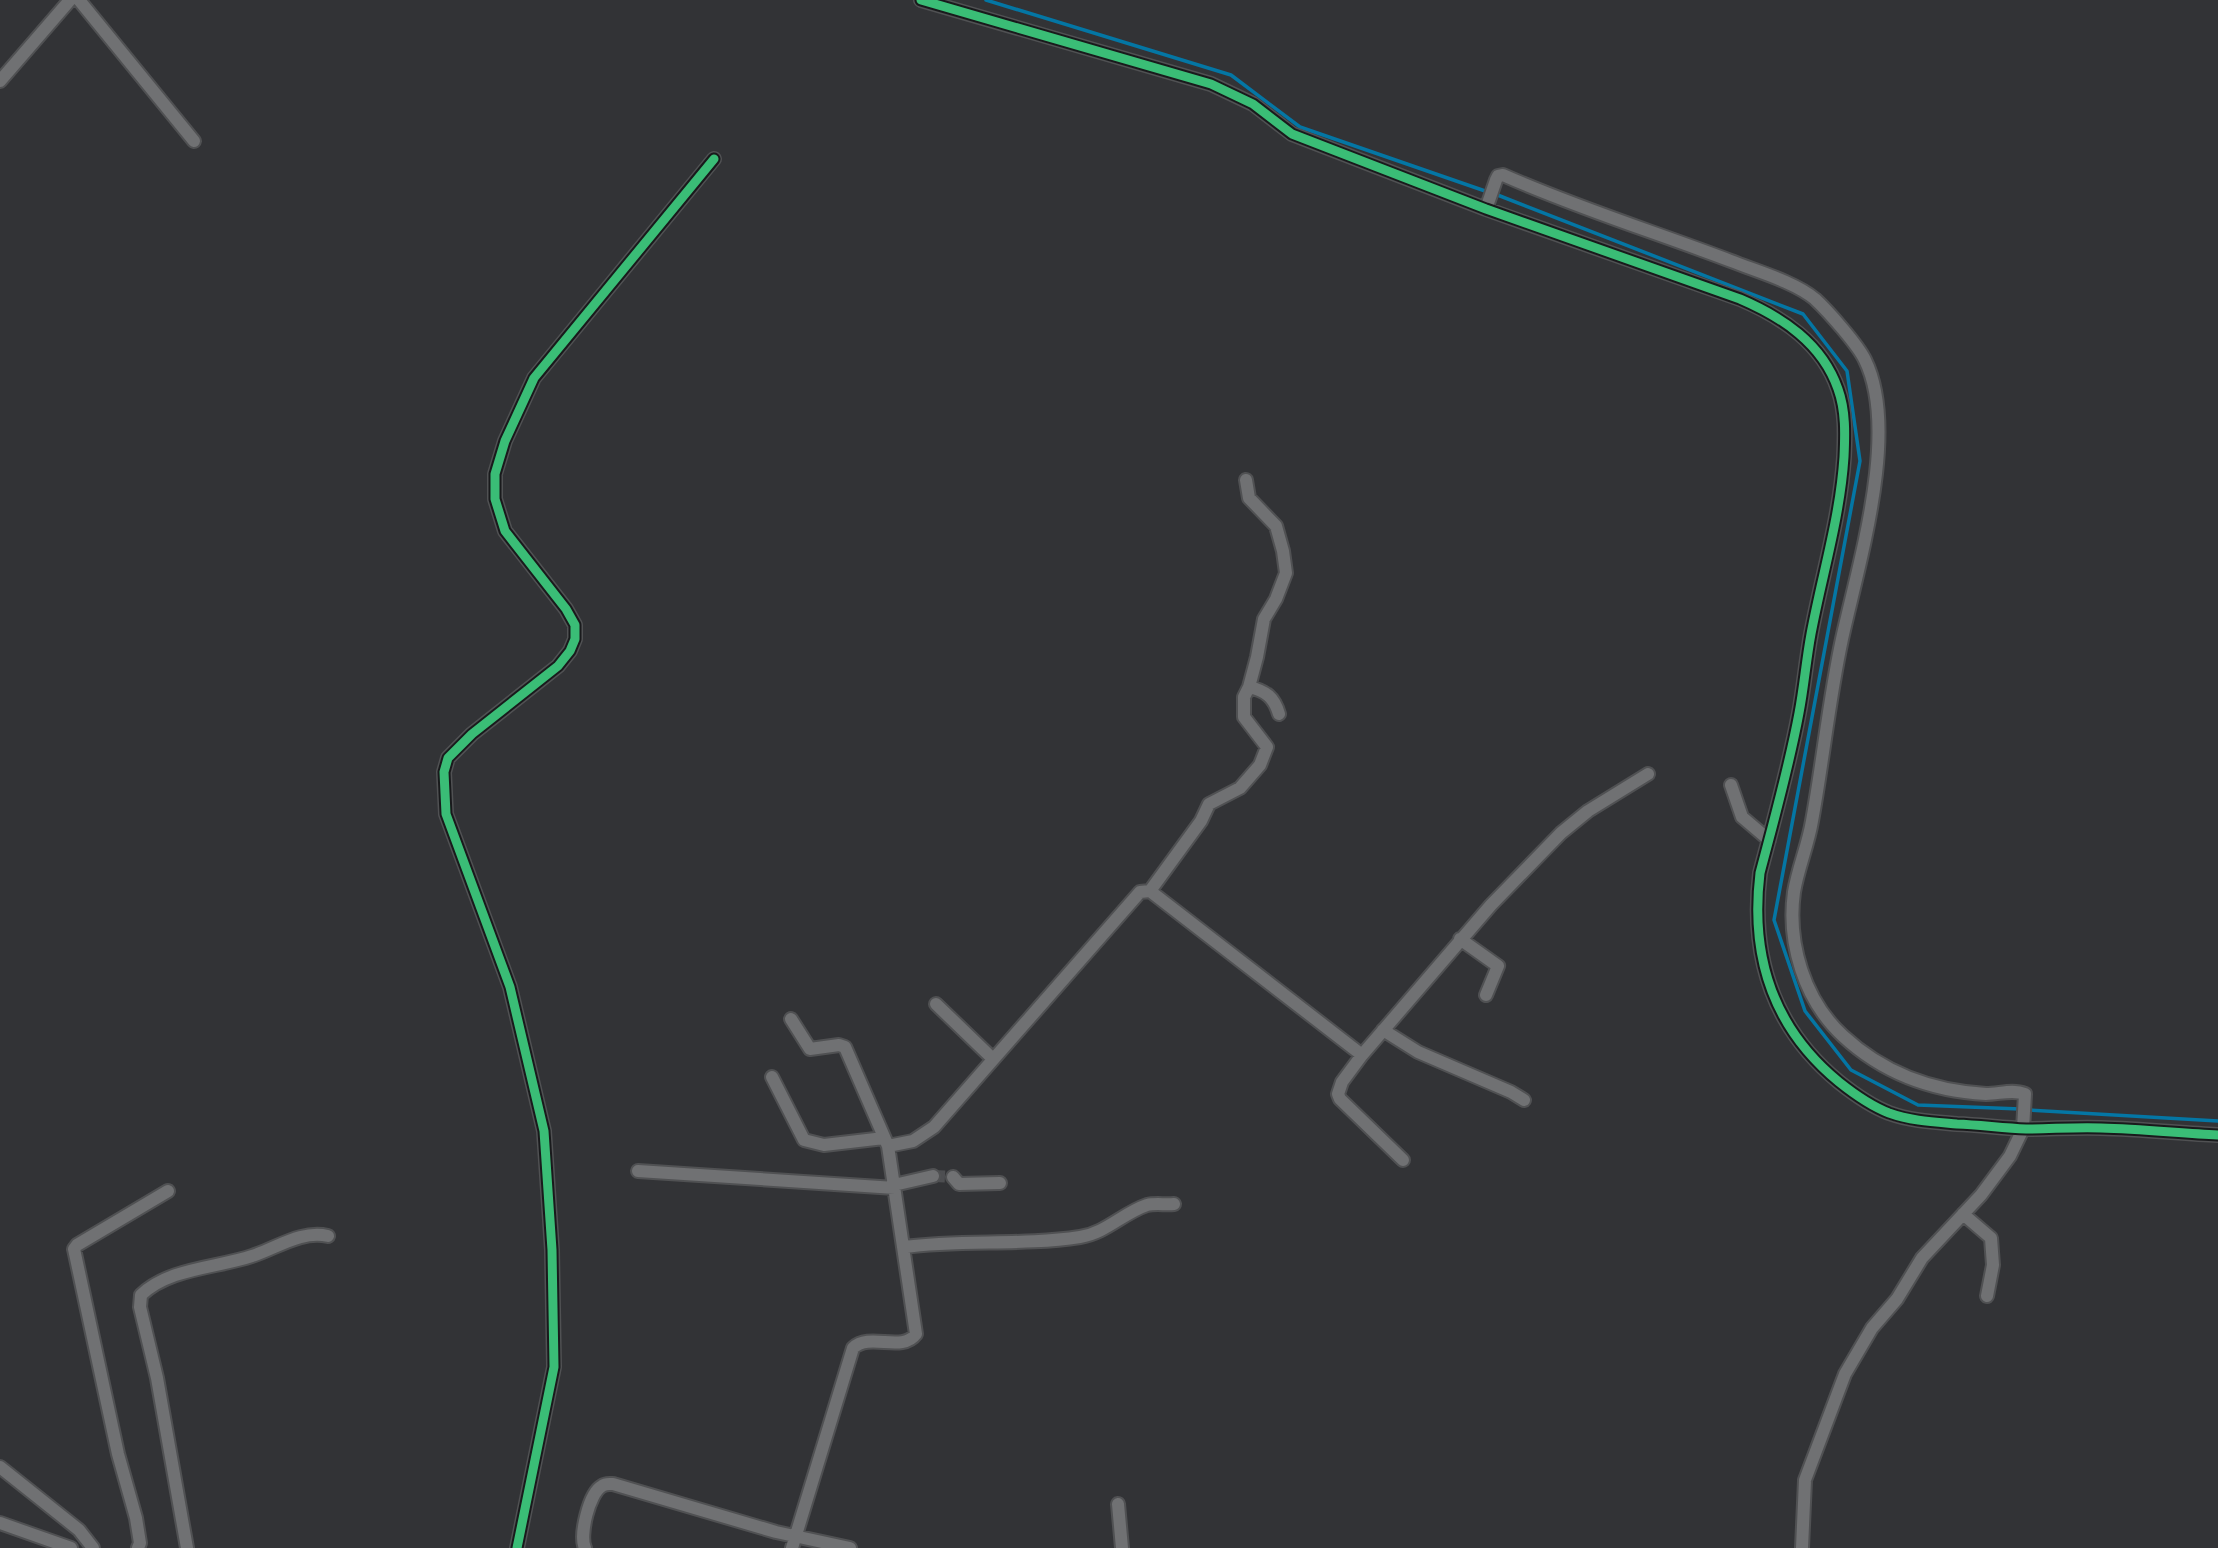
<svg xmlns="http://www.w3.org/2000/svg" width="2218" height="1548" font-family="'DejaVu Sans',sans-serif">
	<style>
		.lines { fill: none; stroke-linecap: round; stroke-linejoin: round }
		.stream { stroke: #0476a4; stroke-width: 3.5 }
		.minor-tunnel { stroke: #4d4e51; stroke-width: 12; stroke-dasharray: 12 6; stroke-linecap: butt }
		.minor-casing { stroke: #505153; stroke-width: 16 }
		.minor { stroke: #707173; stroke-width: 12 }
		.cycleway-casing { stroke: #191a1c; stroke-width: 13 }
		.cycleway { stroke: #3abd76; stroke-width: 9 }
	</style>
	<rect width="100%" height="100%" fill="#323336"/>
	<g class="lines">
		<path class="stream" d="M986,0l245,75 69,52 188,65
			M1495,194l308,120 44,57 13,90 -86,459 31,91 46,59 67,35 102,4
			M2028,1110l190,11"/>
		<path class="minor-tunnel" d="M933,1176l20,1"/>
		<g class="minor-casing">
			<path id="minor" d="M79,0l115,141
				M921,0l290,84 42,20 39,30 194,75 254,90c42,18 82,44 98,90 8,22 7,46 6,68 -4,61 -22,118 -33,177 -5,27 -7,53 -12,79 -10,54 -25,107 -39,160 -10,83 13,155 79,209 15,12 32,24 50,31 22,8 45,9 68,11 23,1 46,4 69,5 25,0 50,-2 75,-1 39,1 78,5 117,7
				M0,81l70,-81
				M1486,209l10,-29 2,-4 5,-1c74,33 152,57 228,86 25,10 64,21 84,38 13,12 43,46 50,61 35,71 -7,205 -23,279 -13,60 -19,122 -30,182 -4,24 -14,47 -18,71 -7,51 10,108 49,144 40,37 89,55 143,58 13,0 27,-5 39,0l-2,35 -13,27 -29,39 -59,63 -25,41 -25,29 -27,46 -40,106 -3,68
				M1249,687c17,4 25,10 30,27
				M1731,785l11,32 27,23
				M1150,891l51,-70 8,-17 31,-16 20,-23 7,-18 -23,-30v-20l5,-10 8,-30 7,-38 12,-20 10,-26 -3,-22 -7,-25 -27,-28 -3,-18
				M1460,939l38,27 -12,29
				M936,1004l57,55
				M791,1019l19,30 29,-4 6,2 43,99
				M1383,1030l35,22 93,40 13,8
				M772,1077l32,63 20,5 60,-7
				M1403,1160l-63,-61 -2,-5 4,-12 20,-27 129,-150 70,-72 27,-22 60,-37
				M638,1171l257,17
				M953,1177l6,7 41,-1
				M894,1185l39,-9
				M1963,1214l28,24 2,27 -6,31
				M904,1247c58,-8 117,-1 176,-10 26,-4 43,-24 67,-32 8,-2 19,0 27,-1
				M0,1467l79,63 14,18
				M1118,1504l4,44
				M0,1523l71,25
				M138,1548l2,-5 -4,-25 -18,-64 -44,-205 3,-4 91,-54
				M187,1548l-30,-170 -17,-71 1,-12c28,-27 75,-27 111,-39 25,-8 49,-26 76,-20
				M517,1548l37,-181 -2,-117 -8,-119 -34,-144 -64,-173 -2,-42 4,-14 24,-24 86,-68 12,-15 5,-12v-14l-9,-16 -61,-78 -10,-32v-25l10,-33 29,-63 180,-219
				M585,1548c-6,-12 4,-55 17,-62 4,-3 7,-2 11,-2l163,48 74,16
				M792,1548l61,-200c17,-16 49,5 63,-14l-28,-188 25,-5 21,-14 206,-235 10,-1 212,164"/>
		</g>
		<use href="#minor" class="minor"/>
		<g class="cycleway-casing">
			<path id="cycleway" d="M921,0l290,84 42,20 39,30 194,75 254,90c42,18 82,44 98,90 8,22 7,46 6,68 -4,61 -22,118 -33,177 -5,27 -7,53 -12,79 -10,54 -25,107 -39,160 -10,83 13,155 79,209 15,12 32,24 50,31 22,8 45,9 68,11 23,1 46,4 69,5 25,0 50,-2 75,-1 39,1 78,5 117,7
				M517,1548l37,-181 -2,-117 -8,-119 -34,-144 -64,-173 -2,-42 4,-14 24,-24 86,-68 12,-15 5,-12v-14l-9,-16 -61,-78 -10,-32v-25l10,-33 29,-63 180,-219"/>
		</g>
		<use href="#cycleway" class="cycleway"/>
	</g>
</svg>
